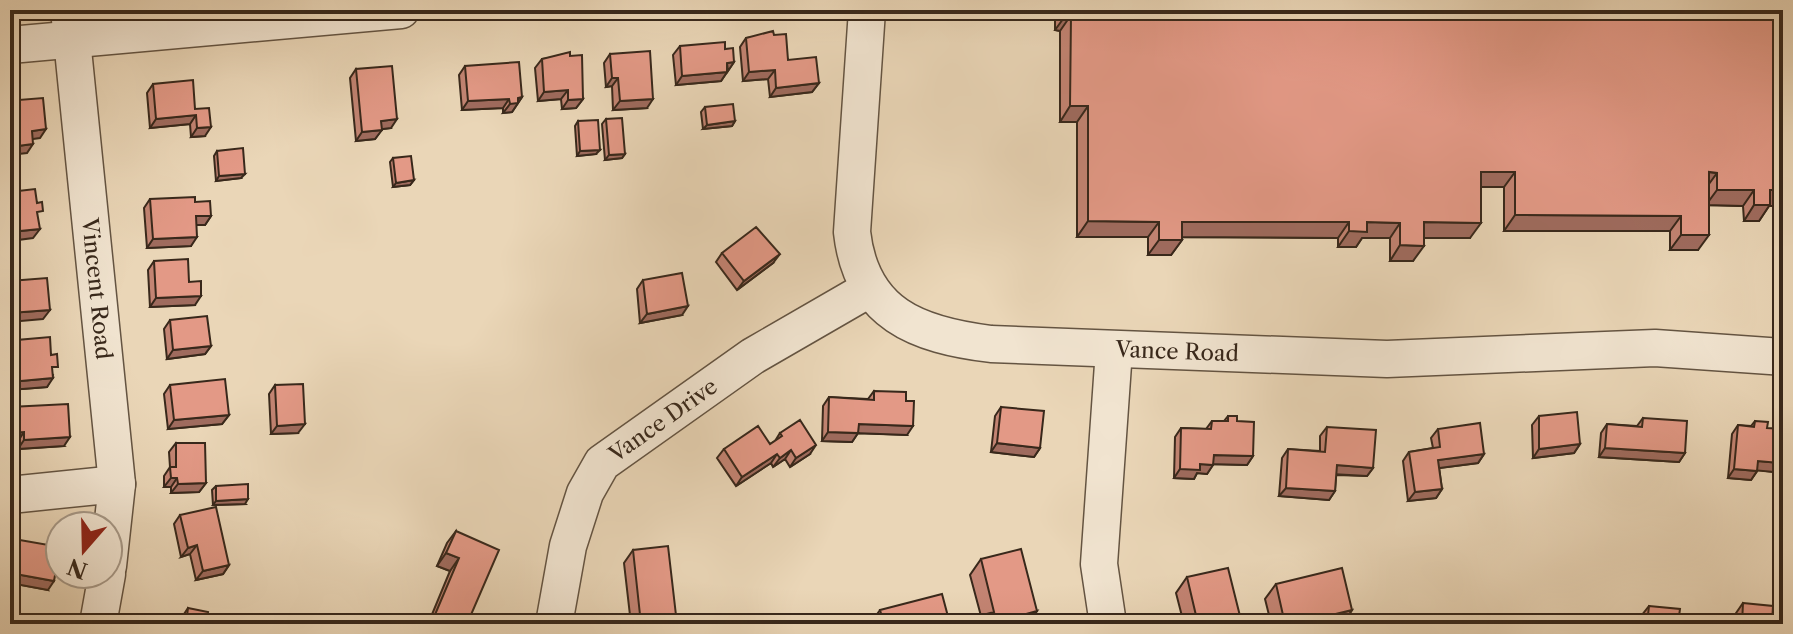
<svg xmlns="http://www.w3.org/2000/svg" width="1793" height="634" font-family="'Libre Caslon Text',serif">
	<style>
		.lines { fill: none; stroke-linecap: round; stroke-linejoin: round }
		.minor-casing { stroke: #645442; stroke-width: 39 }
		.minor { stroke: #f1e4d0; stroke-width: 36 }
		.wall { fill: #c38473; stroke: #38281b; stroke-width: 2 }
		.shaded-wall { fill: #9f6b5e; stroke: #38281b; stroke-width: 2 }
		.building { fill: #e39986; stroke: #38281b; stroke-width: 2 }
		.labels { text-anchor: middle; stroke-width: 8; stroke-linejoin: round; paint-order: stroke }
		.street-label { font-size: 22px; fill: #38281b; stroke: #f1e4d0 }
	</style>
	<rect width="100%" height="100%" fill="#ead6b7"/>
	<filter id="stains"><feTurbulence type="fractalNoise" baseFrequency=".0025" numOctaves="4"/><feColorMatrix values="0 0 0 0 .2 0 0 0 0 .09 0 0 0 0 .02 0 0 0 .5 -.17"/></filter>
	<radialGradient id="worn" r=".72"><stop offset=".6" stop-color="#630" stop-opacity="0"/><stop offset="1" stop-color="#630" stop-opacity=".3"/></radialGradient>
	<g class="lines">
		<g class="minor-casing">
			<g id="minor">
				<path id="s1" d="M69,10l48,474 -9,82"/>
				<path id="s2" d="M867,10l-15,222c9,82 65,103 139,112l396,15 268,-11 128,9"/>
				<path d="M10,45l391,-35"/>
				<path d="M10,495l107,-11"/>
				<path d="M98,624l9,-50"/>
				<path id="s3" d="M554,624l14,-78 17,-53 17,-30 151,-107 116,-67"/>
				<path d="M1108,624l-9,-60 15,-214"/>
			</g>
		</g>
		<use href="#minor" class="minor"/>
	</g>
	<path class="wall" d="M1055,10h728l-14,196 -10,15h-15l-1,-15 -34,-1 -11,45h-28v-19h-166v-44h-23l-11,51h-46l-11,23h-23v-23h-28l-6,9h-18v-9l-156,-1v3l-11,15h-23v-18h-71v-115h-17v-91l-5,-1z
		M774,35l14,25 31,23 -7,9 -42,5 -2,-18 -25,2 -3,-34 6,-9z
		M680,46l45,3 9,13 -13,19 -45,4 -3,-30z
		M610,54l37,54 -34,2 -1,-24 -6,1 -2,-24z
		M570,56l13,43 -7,9 -14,1 -1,-10 -23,2 -3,-33 7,-9z
		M465,66l57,31 -10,15 -9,1v-5l-41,2 -3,-35z
		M356,69l35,59 -9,1 -7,10 -19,2 -6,-63z
		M153,84l42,25 10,27 -14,1 -1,-13 -40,4 -3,-35z
		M705,107l30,14 -3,5 -29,3 -2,-17z
		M606,119l19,35 -3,4 -17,2 -3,-36z
		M578,121l18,33 -19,2 -2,-30z
		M217,151l24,27 -25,3 -2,-25z
		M393,158l21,22 -4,5 -17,2 -3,-25z
		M150,199l45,3 16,14 -6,9h-9l-5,21 -44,2 -3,-40z
		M722,253l51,10 -36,27 -21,-28z
		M154,261l35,21 6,23 -45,2 -2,-37z
		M643,280l39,35 -42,8 -3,-34z
		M170,320l41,26 -6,8 -38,5 -3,-30z
		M17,340l36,35 -6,12 -37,3v-26h2l-2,-15z
		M170,385l59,30 -7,9 -54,5 -4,-35z
		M275,385l23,48 -27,1 -2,-40z
		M874,391l33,44 -49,-2 -6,9 -30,-1 1,-35 6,-9 39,2z
		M10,407l54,39 -46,3v-8l-8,1z
		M1001,407l39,41 -6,9 -43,-5 4,-36z
		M1228,416l9,5 16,35 -6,9 -34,-1 -6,10 -10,-1 -3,6 -20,-1 1,-41 6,-9 25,1 6,-8h12z
		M1539,416l41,28 -6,9 -41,5 -1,-33z
		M1643,418l42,35 -6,9 -80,-5 2,-24 6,-9 30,2z
		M1755,421l12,7 7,44 -16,-2 -7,10 -23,-2 4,-44 6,-9 13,1z
		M1327,427l46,41 -6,8 -31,-1 -1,16 -6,9 -50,-4 3,-38 6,-9 32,2v-15z
		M1438,429l46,25 -6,9 -39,5 3,21 -6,9 -28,3 -5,-40 6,-9 24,-4 -2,-10z
		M780,433l30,21 -20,13 -5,-8 -12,8 -2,-4 -35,23 -19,-28 7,-9 46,-5 5,-3z
		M176,443l30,40 -7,9 -28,1v-6h-7v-11l6,-9 -1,-15z
		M216,486l29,18 -32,1 -1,-15z
		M180,515l49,50 -6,9 -27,6 -6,-26 -9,3 -7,-33z
		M456,531l11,93h-39l22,-53 -13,-5 10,-23z
		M14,539l34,51 -38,-7v-37z
		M633,550l44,74h-46l-7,-61z
		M981,559l56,52 -9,13h-158l10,-14 70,14 31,-8 -11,-41z
		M1187,577l55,47h-58l-8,-31z
		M1276,584l76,26 -9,14h-94l21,-5 -5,-20z
		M1743,603l29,21h-39l1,-8z
		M1649,606l29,18h-37l1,-9z
		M188,608l18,16h-25l1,-7z"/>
	<path class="shaded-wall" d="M1066,15h5l-11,16 -5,-1z
		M734,62l-6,9 -1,-8z
		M775,70l-7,9 -25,2 6,-9z
		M727,72l-6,9 -45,4 6,-9z
		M612,78h6l-6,8 -6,1z
		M819,83l-7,9 -42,5 6,-9z
		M568,90l-7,9 -23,2 6,-9z
		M522,97l-10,15 -9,1 7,-9 8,-6z
		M509,99l-6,9 -41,2 6,-9z
		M583,99l-7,9 -14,1 6,-9z
		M653,99l-6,9 -34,2 7,-9z
		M1070,106h18l-11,16h-17z
		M196,115l-6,9 -40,4 6,-9z
		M397,119l-6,9 -16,2 6,-9z
		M735,121l-3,5 -29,3 4,-4z
		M211,127l-6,9 -14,1 6,-9z
		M46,129l-6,9 -14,2 6,-9z
		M382,130l-7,9 -19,2 6,-9z
		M33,144l-6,9 -17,2v-8z
		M600,150l-4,4 -19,2 3,-5z
		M625,154l-3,4 -17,2 4,-5z
		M1481,172h34l-11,15h-34z
		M1709,172l8,1 -11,15z
		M245,174l-4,4 -25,3 3,-5z
		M414,180l-4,5 -17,2 3,-4z
		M1717,190h37l-11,16 -37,-1z
		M1770,190h13v16h-14l-10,15h-15l10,-16z
		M1515,215l166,1 -11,15h-166z
		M196,216h15l-6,9h-16z
		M1088,221l71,1 -11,15h-71z
		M1182,222h167l-11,16 -167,-1z
		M1367,222l33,1 -10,15h-28l-6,9h-18l11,-16z
		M1424,222l57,1 -11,15h-57z
		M40,229l-7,9 -23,3v-9z
		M1681,235h28l-11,15h-28z
		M197,237l-6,9 -44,2 6,-9z
		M1159,240h23l-11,15h-23z
		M1400,245l24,1 -11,15h-23z
		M780,254l-7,9 -36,27 7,-9z
		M201,296l-6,9 -45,2 6,-9z
		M688,306l-6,9 -42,8 7,-9z
		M50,310l-7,9 -33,3v-9z
		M211,346l-6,8 -38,5 6,-9z
		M53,378l-6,9 -37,3v-8z
		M229,415l-7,9 -54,5 6,-9z
		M305,424l-7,9 -27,1 6,-8z
		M859,424l54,2 -6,9 -54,-2z
		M24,432l-6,9 -8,1v-9z
		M828,432l30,1 -6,9 -30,-1z
		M70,437l-6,9 -46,3 6,-9z
		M997,443l43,5 -6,9 -43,-5z
		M1580,444l-6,9 -41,5 6,-9z
		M816,445l-6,9 -20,13 6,-9z
		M1605,448l80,5 -6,9 -80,-5z
		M791,450l-6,9 -12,8 7,-9z
		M777,454l-6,9 -35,23 6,-9z
		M1484,454l-6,9 -46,6 6,-9z
		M1214,455l39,1 -6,9 -40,-1z
		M1758,461l22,2 -6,9 -22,-2z
		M1200,464l13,1 -6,9 -10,-1 -3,6 -20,-1 6,-9z
		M1337,465l36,3 -6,8 -36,-2z
		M1734,469l23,2 -6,9 -23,-2z
		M171,478h6l-6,9h-7z
		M206,483l-7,9 -28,1 7,-9z
		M1286,488l49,3 -6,9 -50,-4z
		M1442,489l-6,9 -28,3 7,-9z
		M248,499l-3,5 -32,1 3,-4z
		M197,545l-7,9 -9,3 7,-9z
		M446,553l13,5 -9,13 -13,-5z
		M229,565l-6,9 -27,6 7,-9z
		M10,573l44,8 -6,9 -38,-7z
		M1352,610l-9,14h-41l1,-2z
		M1037,611l-9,13h-24l4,-5z"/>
	<path class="building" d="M1066,10h717v180h-13v15h-16v-15h-37v-17l-8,-1v63h-28v-19l-166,-1v-43h-34v51l-57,-1v24l-24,-1v-22l-33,-1v10l-18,-1v-9h-167v18h-23v-18l-71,-1v-115h-18l1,-91h-5z
		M773,31l1,4 12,-1 2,26 28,-3 3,26 -43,5 -1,-18 -26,2 -3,-34z
		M725,42v7l8,-1 1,14 -7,1v9l-45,4 -2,-30z
		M650,51l3,48 -33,2 -2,-23h-6l-2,-24z
		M570,52v4l12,-1 1,44 -15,1v-10l-24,2 -2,-33z
		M519,62l3,35 -4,1v5l-8,1 -1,-5 -41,2 -3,-35z
		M392,66l5,53 -16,2 1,9 -20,2 -6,-63z
		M193,80l2,29 14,-1 2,19 -14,1 -1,-13 -40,4 -3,-35z
		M18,94l1,6 24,-2 3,31 -14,2 1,13 -23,3v-52z
		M733,104l2,17 -28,4 -2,-18z
		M622,118l3,36 -16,1 -3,-36z
		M598,120l2,30 -20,1 -2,-30z
		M243,148l2,26 -26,2 -2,-25z
		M411,156l3,24 -18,3 -3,-25z
		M35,189l2,14 5,-1 1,9 -6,1 3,17 -30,3v-40z
		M195,197v5l15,-1 1,15h-15l1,21 -44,2 -3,-40z
		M756,227l24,27 -36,27 -22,-28z
		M188,259l1,23 12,-1v15l-45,2 -2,-37z
		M682,273l6,33 -41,8 -4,-34z
		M47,278l3,32 -40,3v-32z
		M207,316l4,30 -38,4 -3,-30z
		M50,337l1,18 6,-1 1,13h-6l1,11 -43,4v-18l9,-1 -2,-23z
		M225,379l4,36 -55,5 -4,-35z
		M303,384l2,40 -28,2 -2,-41z
		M874,391l32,1v9h8l-1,25 -54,-2 -1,9 -30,-1 1,-35 45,3z
		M68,404l2,33 -46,3v-8l-14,1v-26z
		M1001,407l43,4 -4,37 -43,-5z
		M1577,412l3,32 -41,5v-33z
		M1228,416h9v5l17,1 -1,34 -39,-1 -1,10 -13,-1v6l-20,-1 1,-41 30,1 1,-8h16z
		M1643,418l44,3 -2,32 -80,-5 2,-24 35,3z
		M800,420l16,25 -20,13 -5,-8 -11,8 -3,-4 -35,23 -18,-28 34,-23 12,18 12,-8 -2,-3z
		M1755,421l13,1 -1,6 16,1 -3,34 -22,-2 -1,10 -23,-2 4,-44 16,2z
		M1480,423l4,31 -46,6 4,29 -27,3 -6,-40 31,-5 -2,-18z
		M1327,427l49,3 -3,38 -36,-3 -2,26 -49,-3 2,-39 37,3z
		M176,443h29l1,40 -28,1 -1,-6h-6l-1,-11h6z
		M248,484v15l-32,2v-15z
		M216,507l13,58 -26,6 -6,-26 -9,3 -8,-33z
		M456,531l43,19 -32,74h-36l28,-66 -13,-5z
		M14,539l46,8 -6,34 -44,-8z
		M668,546l9,78h-36l-8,-74z
		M1021,549l16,62 -29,8 1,5h-125l-4,-14 62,-16 8,30 44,-12 -13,-53z
		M1228,568l14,56h-44l-11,-47z
		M1342,568l10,42 -49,12 1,2h-55l34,-9 -7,-31z
		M10,603h4l2,21h-6z
		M1743,603l30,3 -1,18h-30z
		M1649,606l31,3 -2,15h-31z
		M188,608l20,4 -2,12h-20z"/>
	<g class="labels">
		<g class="street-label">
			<text dy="8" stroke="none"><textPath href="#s1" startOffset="280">Vincent Road</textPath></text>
			<text dy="8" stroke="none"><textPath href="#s2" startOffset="606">Vance Road</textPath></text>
			<text dy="8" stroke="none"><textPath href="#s3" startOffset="244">Vance Drive</textPath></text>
		</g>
	</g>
	<rect width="1793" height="634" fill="none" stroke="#ead6b7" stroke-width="40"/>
	<rect x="12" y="12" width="1769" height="610" fill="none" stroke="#38281b" stroke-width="4"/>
	<rect x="20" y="20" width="1753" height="594" fill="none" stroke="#38281b" stroke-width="2"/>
	<g transform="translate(84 550) rotate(200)"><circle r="38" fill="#f1e4d0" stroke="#a79988" stroke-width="2"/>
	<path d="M0-6L14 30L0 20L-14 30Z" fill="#8f2418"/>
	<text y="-12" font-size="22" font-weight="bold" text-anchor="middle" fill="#38281b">N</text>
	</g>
	<rect width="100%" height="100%" filter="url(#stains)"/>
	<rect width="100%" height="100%" fill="url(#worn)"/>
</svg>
